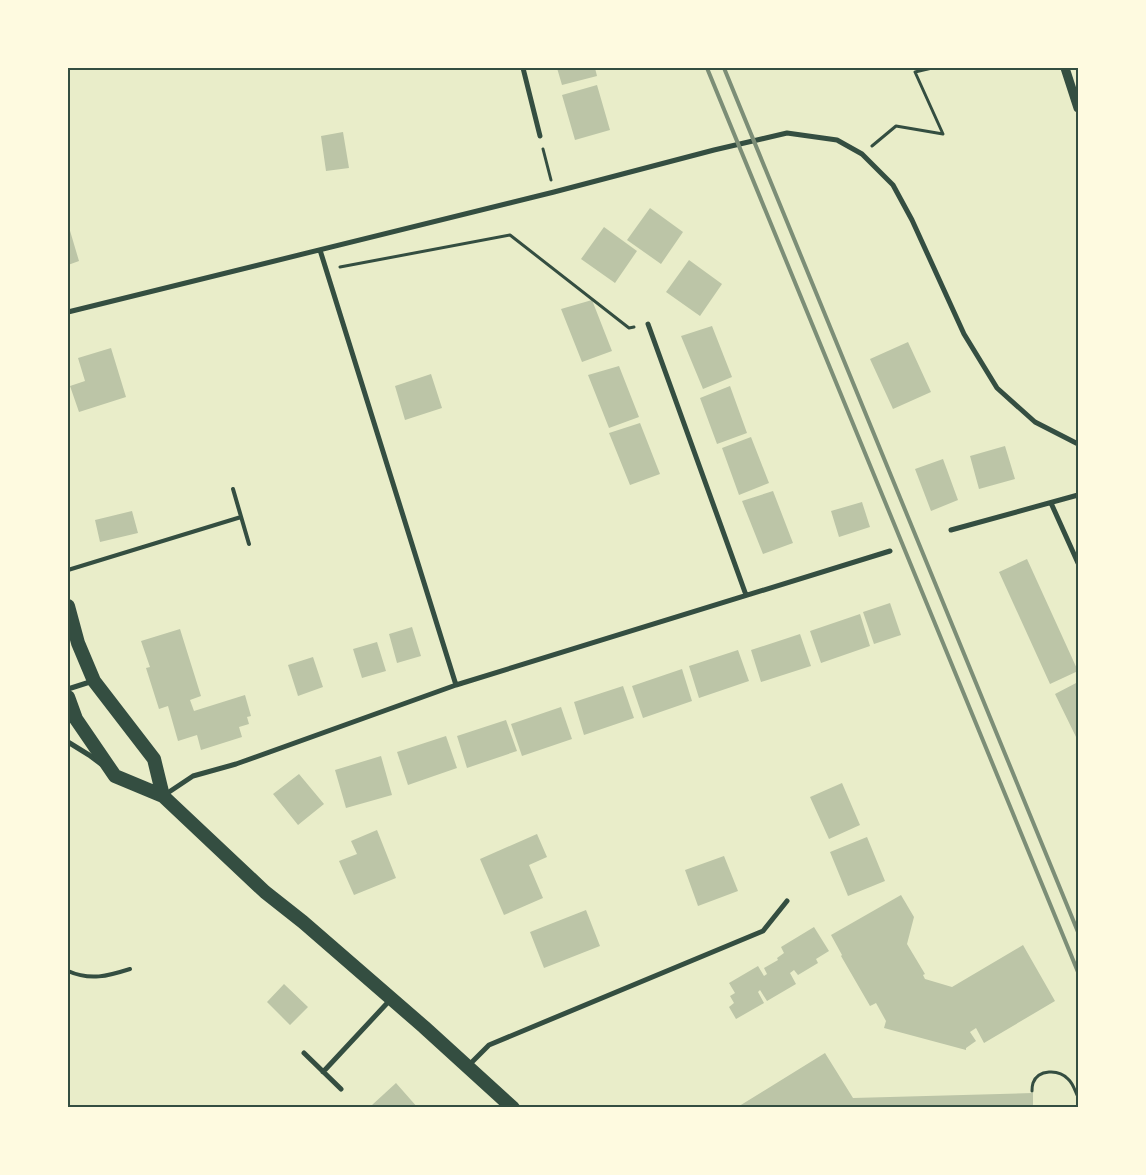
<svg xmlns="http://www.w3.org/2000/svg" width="1146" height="1175" font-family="Arial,sans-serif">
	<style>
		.building { fill: #bcc5a7 }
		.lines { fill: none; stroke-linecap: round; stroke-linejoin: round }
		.path { stroke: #344e41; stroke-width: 3 }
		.service { stroke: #344e41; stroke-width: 4 }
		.minor { stroke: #344e41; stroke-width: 5 }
		.tertiary { stroke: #344e41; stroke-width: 9 }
		.trunk { stroke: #344e41; stroke-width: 14 }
		.rail { stroke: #7c8e77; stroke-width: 4 }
		.neatline { fill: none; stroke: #344e41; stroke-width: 2 }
	</style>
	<rect width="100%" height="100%" fill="#e9edc9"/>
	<path class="building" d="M557,68h38l2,8 -35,9z
		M597,85l13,45 -35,10 -13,-45z
		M343,132l6,36 -23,3 -5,-35z
		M650,208l33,24 -22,32 -34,-24z
		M68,224l11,37 -11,4z
		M604,227l33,24 -22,32 -34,-24z
		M689,260l33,24 -22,32 -34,-24z
		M592,300l20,51 -30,11 -21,-53z
		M712,326l20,51 -29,12 -22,-53z
		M908,342l23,50 -38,17 -23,-50z
		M111,348l15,49 -47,15 -9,-26 15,-5 -7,-23z
		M619,366l20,51 -30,11 -21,-53z
		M431,374l11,34 -37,12 -10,-34z
		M730,386l17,47 -30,11 -17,-46z
		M640,423l20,51 -30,11 -21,-52z
		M751,437l18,46 -30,12 -17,-47z
		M1005,446l10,33 -36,10 -9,-33z
		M943,459l15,41 -27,11 -16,-42z
		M773,491l20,52 -30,11 -21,-53z
		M862,502l8,25 -31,10 -8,-26z
		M132,511l6,22 -38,9 -5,-22z
		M1027,559l51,112 -28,13 -51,-112z
		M890,603l11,32 -27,9 -11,-32z
		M860,614l10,32 -49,17 -11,-32z
		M412,627l9,29 -24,7 -8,-29z
		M180,629l21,67 -11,4 4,11 51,-16 6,21 -4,1 2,7 -10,3 3,10 -41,13 -4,-15 -19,6 -10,-35 -9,3 -13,-41 4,-1 -9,-26z
		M800,634l11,32 -50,16 -10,-32z
		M377,642l9,29 -24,7 -9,-29z
		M738,650l11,31 -50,17 -10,-32z
		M313,657l10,30 -25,9 -10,-31z
		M682,669l10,32 -49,17 -11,-32z
		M1078,682v59l-23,-47z
		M623,686l11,32 -50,17 -10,-33z
		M561,707l11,32 -50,17 -11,-32z
		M506,720l11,31 -50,17 -10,-32z
		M446,736l11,32 -49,17 -11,-33z
		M381,756l11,39 -46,13 -11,-38z
		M299,774l25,30 -26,21 -25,-31z
		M842,783l18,42 -31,14 -19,-42z
		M377,830l19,48 -42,17 -15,-34 18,-7 -6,-13z
		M537,834l10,23 -18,8 14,33 -39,17 -24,-56z
		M867,837l18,44 -37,15 -18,-44z
		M724,856l14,35 -40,15 -13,-36z
		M901,895l13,22 -7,27 18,30 -2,1 2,4 27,8 71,-42 32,56 -71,42 -8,-15 -6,4 6,9 -10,7v2l-82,-22 2,-7 -10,-18 -6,3 -29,-50 1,-1 -11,-20z
		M586,910l14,36 -56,22 -14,-36z
		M814,927l15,24 -13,8 2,4 -20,12 -4,-5 -4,3 6,11 -29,17 -7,-11 -2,2 6,11 -28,16 -7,-12 5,-4 -4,-7 5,-3 -6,-10 29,-17 6,10 3,-2 -3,-6 14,-8 -1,-2 7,-5 -3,-6z
		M284,984l24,23 -18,18 -23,-23z
		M825,1053l28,45 180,-5v15h-297z
		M396,1083l22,25h-44l-2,-3z"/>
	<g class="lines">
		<path class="path" d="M872,146l24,-20 47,8 -28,-62 17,-4
			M543,149l8,31
			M340,267l170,-32 119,93 5,-1
			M1032,1091c0,-3 0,-5 1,-8 5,-14 26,-14 35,-4 5,4 7,12 10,18"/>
		<path class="service" d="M233,489l16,55
			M68,570l173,-53
			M68,971c22,10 40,5 62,-2"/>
		<path class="minor" d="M523,68l17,68
			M320,250l136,435
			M68,312l486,-120 160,-42 73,-17 50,7 25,14 31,31 19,35 52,114 33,54 38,34 43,22
			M648,324l98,271
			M1051,503l27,60
			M951,530l127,-35
			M68,689l25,-8
			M68,742l21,13 12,9
			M163,796l30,-20 43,-12 220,-79 434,-134
			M304,1053l37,36
			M468,1066l21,-21 274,-114 24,-30
			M323,1072l68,-73"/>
		<path class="tertiary" d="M1065,68l13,40"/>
		<path class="trunk" d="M68,606l10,37 16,38 60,78 9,37
			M68,697l8,22 39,57 48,20 102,96 38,30 121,105 89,81"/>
		<path class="rail" d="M707,68l371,904
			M724,68l354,864"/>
	</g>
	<rect width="1146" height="1175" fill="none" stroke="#fefae0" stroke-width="138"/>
	<rect x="69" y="69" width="1008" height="1037" class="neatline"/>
</svg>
